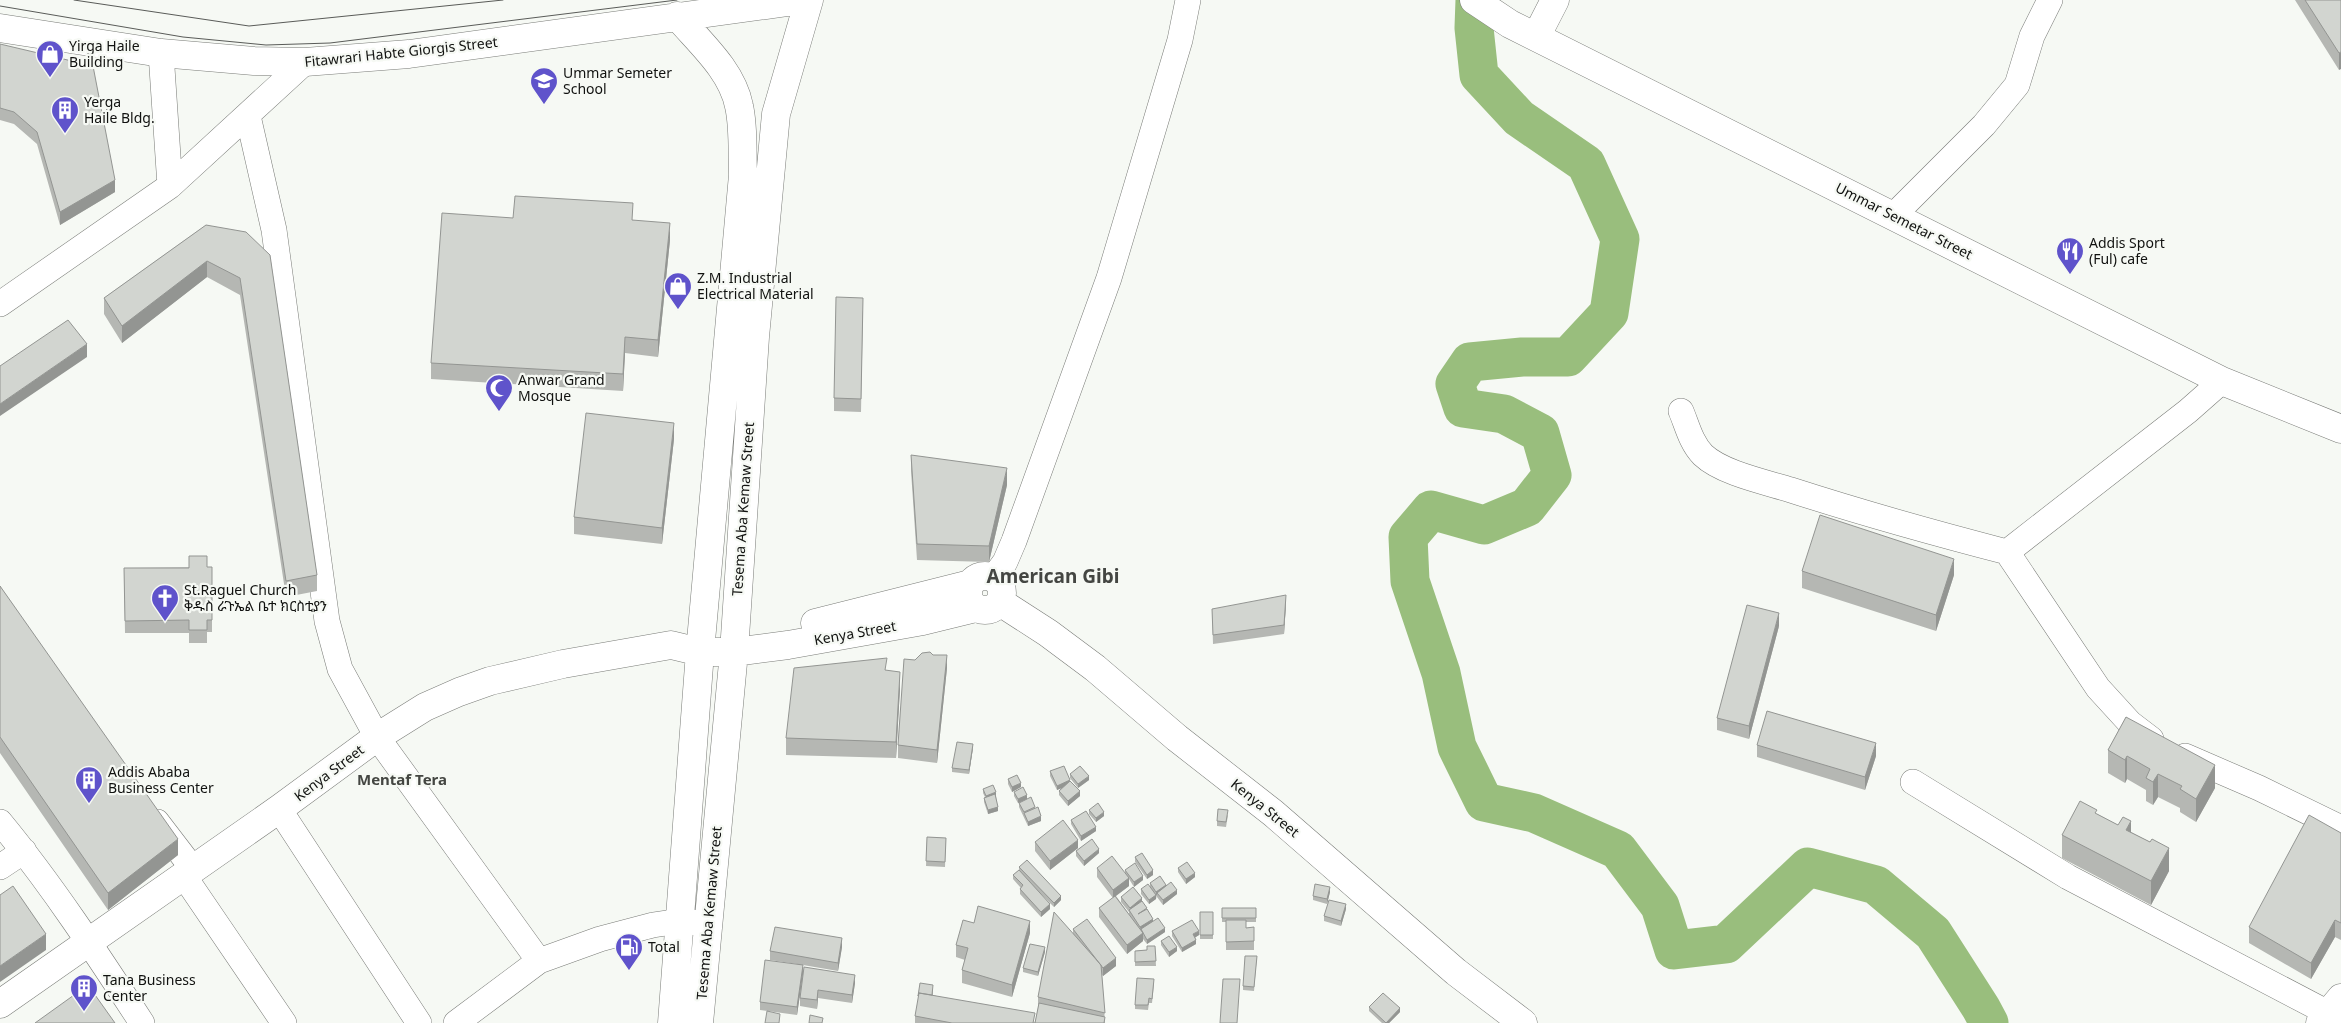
<svg xmlns="http://www.w3.org/2000/svg" width="2341" height="1023" font-family="'Noto Sans','Noto Sans Ethiopic',sans-serif">
	<style>
		.lines { fill: none; stroke-linecap: round; stroke-linejoin: round }
		.river { stroke: #99be7d; stroke-width: 39 }
		.minor-casing { stroke: #7a7c78; stroke-width: 26 }
		.major-casing { stroke: #7a7c78; stroke-width: 29 }
		.minor { stroke: #fff; stroke-width: 25 }
		.major { stroke: #fff; stroke-width: 28 }
		.tram { stroke: #595b58; stroke-width: 1 }
		.wall { fill: #b5b7b3 }
		.shaded-wall { fill: #939592 }
		.building { fill: #d2d5d0; stroke: #939592 }
		.labels { text-anchor: middle; stroke-width: 4.5; stroke-linejoin: round; paint-order: stroke }
		.poi-label { font-size: 14px; fill: #111210; stroke: #f6f9f4; text-anchor: start }
		.street-label { font-size: 14px; fill: #111210; stroke: #f6f9f4 }
		.neighbourhood-label { font-size: 15px; font-weight: bold; fill: #444642; stroke: #f6f9f4 }
		.district-label { font-size: 19px; font-weight: bold; fill: #444642; stroke: #f6f9f4 }
	</style>
	<rect width="100%" height="100%" fill="#f6f9f4"/>
	<g class="lines">
		<path class="river" d="M1475,0l-1,28 5,47 40,43 67,46 34,75 -11,74 -41,44h-46l-52,5 -15,22 8,24 41,6 36,19 12,42 -25,32 -43,18 -53,-15 -23,27 2,44 31,92 16,74 27,55 50,11 84,37 42,56 14,44 52,-6 82,-77 68,18 57,48 48,75 8,15"/>
		<g class="minor-casing">
			<path id="minor" d="M161,53l9,133
				M248,116l26,114 53,391 13,48 37,68 162,224
				M1893,216l91,-91 33,-40 15,-49 18,-36
				M0,304l170,-118 135,-124
				M1681,411c6,14 10,32 22,44 19,18 62,27 88,35 71,23 143,43 216,62l91,136 32,35 21,16
				M2007,552l181,-141 34,-30
				M994,577l11,-15 9,-21 95,-263 71,-238 8,-40
				M2185,756l74,32 82,40
				M1913,782l155,95 260,136 13,10
				M279,809l140,214
				M0,822c52,63 97,132 142,201
				M157,822l36,47
				M0,867l24,-16
				M184,876l100,147
				M456,1023l83,-62 61,-22 53,-14 27,-4 29,3"/>
		</g>
		<g class="major-casing">
			<path id="major" d="M1474,0l36,24 712,357 119,48
				M0,28l161,25 93,8 51,1 104,-8 393,-54
				M1536,37l19,-37
				M968 593a17 17 0 1 1 34 0a17 17 0 1 1-34 0Z
				M1000,602l48,31 47,35 82,70 96,75 183,159 67,51
				M815,623l155,-39
				M0,1004l279,-195 98,-72 48,-30 34,-15 31,-11 73,-17 108,-19 29,7h34l54,-7 135,-24 53,-13
				M672,1023l28,-371 43,-477c-1,-22 1,-47 -4,-69 -7,-36 -40,-64 -62,-90
				M699,1023l35,-371 21,-315 21,-223 33,-114
				M2320,1023l21,-25"/>
		</g>
		<use href="#minor" class="minor"/>
		<use href="#major" class="major"/>
		<path class="tram" d="M74,0l175,26 254,-26
			M0,6l183,31 83,8 64,-2 347,-43"/>
	</g>
	<path class="wall" d="M2295,0h46l-2,70z
		M0,44l115,148 -55,33 -23,-81 -23,-20 -14,-4z
		M513,218l120,2 37,20 -12,117 -33,-4 -2,38 -192,-12v-16z
		M206,225l64,30 47,320v16l-31,6 -46,-302 -33,-18 -85,66 -18,-29v-16z
		M863,310l-2,102 -27,-1v-13z
		M674,439l-12,105 -88,-10v-17z
		M911,455l96,30 -18,77 -72,-2 -6,-89z
		M212,567v65h-5v11h-18v-10h-64l-1,-65z
		M1802,571l152,4 -18,56 -134,-43z
		M0,586l178,269 -70,55 -108,-157z
		M1286,604l-2,30 -71,10 -1,-35z
		M1779,626l-30,113 -32,-9v-12z
		M947,668l-10,95 -39,-5v-13z
		M900,688l-4,70 -110,-3v-17z
		M2126,717l89,71 -19,34 -16,-10v-4l-22,-11 -5,8 -7,-4v-11l-19,-11 -2,4 -17,-10v-23z
		M1757,745l119,11 -11,34 -108,-33z
		M973,748l-4,26 -17,-2v-4z
		M1050,771l20,10 10,15 -12,10 -9,-11v-4l2,-3 -4,2 -7,-14z
		M1070,774l19,6 -11,8 -8,-10z
		M1008,779l13,8 -9,5 -4,-8z
		M983,789l13,7 2,15 -10,3 -4,-12v-4l1,-1 -2,-4z
		M1014,792l13,7 8,9 6,13 -13,5 -9,-19v-4h-1l-4,-7z
		M1089,810l15,6 -8,6 -7,-8z
		M2097,814l53,28 19,29 -18,34 -89,-47v-23z
		M1228,815l-2,12 -9,-1v-5z
		M1071,820l25,11 -15,10 -10,-17z
		M2341,833v107l-6,-3 -24,42 -62,-36v-16z
		M927,837l19,1 -1,29 -19,-1z
		M1035,842l43,6 -28,22 -15,-19z
		M1076,851l23,2 -15,13 -8,-10z
		M1135,857l18,18 -6,4 -12,-17z
		M1019,867l42,33 -7,7 -14,-14 10,16 -9,8 -21,-23v-5l1,-1 -8,-9v-4l6,-5z
		M1097,868l28,6v-4l18,10 -9,7 -5,-8v7l-13,10 13,18v-2l-8,-10v-5l21,4 11,20 12,11 -18,12 -4,-5v2l-16,13 -28,-37v-9l14,-10 -16,-21z
		M1178,868l17,9 -9,7 -8,-12z
		M1150,883l16,3 11,8 -14,11 -6,-8v-2l-1,1v3l-7,5 -8,-10v-5l9,-3z
		M1330,892l-3,12 -14,-4v-4z
		M1222,908h34v14h-10v6l8,-1v23h-28v-28h-4z
		M1346,909l-5,17 -17,-5v-5z
		M1200,912h13v27h-13z
		M974,923l56,10 -18,64 -50,-14v-13l3,-10 -9,-3v-12z
		M1073,929l43,37 -13,10 -1,-1 3,48h-190v-7l18,-27v6l102,27 3,-14v-11l35,-63z
		M1172,931l27,4 -4,2 1,7 -14,8 -10,-16z
		M1161,941l16,10 -8,6 -8,-12z
		M1155,946l1,20h-21v-15l12,-1z
		M842,947l-4,24 -35,-6v9l-6,41 -37,-5v-8l37,-38 -27,-4v-9z
		M1045,952l-7,24 -15,-4v-4z
		M1257,956l-3,35 -11,-1v-4z
		M804,967l51,16 -3,20 -34,-5 -1,11 -17,-3v-8z
		M1154,984l-2,19h-3l-1,7 -13,-1v-4z
		M1369,1007l31,5 -11,11h-7l-13,-12z"/>
	<path class="shaded-wall" d="M2341,52v17l-2,1v-17z
		M115,180v12l-55,33v-13z
		M670,223v17l-12,117v-17z
		M207,261v16l-85,66v-17z
		M625,337v16l-2,38v-17z
		M87,344v13l-87,59v-12z
		M674,423v16l-12,105v-16z
		M1007,468v17l-18,77v-16z
		M1954,559v16l-18,56v-16z
		M1286,595v9l-2,30v-9z
		M1779,613v13l-30,113v-13z
		M947,655v13l-10,95v-13z
		M900,672v16l-4,70v-16z
		M1876,743v13l-11,34v-13z
		M973,744v4l-4,26v-4z
		M2127,756v23l-2,4v-23z
		M2215,765v23l-19,34v-23z
		M2158,774v23l-5,8v-23z
		M1089,776v4l-11,8v-4z
		M1070,780v5l-13,5v-4z
		M1021,783v4l-9,5v-5z
		M1080,791v5l-12,10v-5z
		M996,792v4l-10,4v-4z
		M1027,795v4l-9,4v-4z
		M998,807v4l-10,3v-4z
		M1104,812v4l-8,6v-4z
		M1041,816v5l-13,5v-4z
		M2131,821v23l-5,-14z
		M1096,827v4l-15,10v-5z
		M178,839v16l-70,55v-17z
		M1078,840v8l-28,22v-9z
		M2169,848v23l-18,34v-24z
		M1099,849v4l-15,13v-5z
		M1153,870v5l-6,4v-4z
		M1195,873v4l-9,7v-5z
		M1143,876v4l-9,7v-5z
		M1129,878v8l-16,12v-8z
		M1166,885v4l-9,4 -1,6 -7,5v-4l7,-5v-3z
		M1330,887v5l-3,12v-5z
		M1177,890v4l-14,11v-5z
		M1061,896v4l-7,7v-4z
		M1142,898v5l-12,8v-3z
		M1050,904v5l-9,8v-5z
		M1346,904v5l-5,17v-5z
		M1153,919v5l-12,7 -1,-4z
		M2335,920v17l-24,42v-16z
		M1030,921v12l-18,64v-12z
		M1165,928v4l-18,12v-4z
		M1199,931v4l-6,4v-5z
		M1143,933v8l-16,13v-9z
		M46,934v16l-46,32v-16z
		M842,938v9l-4,24v-8z
		M1196,940v4l-14,8v-4z
		M1045,947v5l-7,24v-4z
		M1177,947v4l-8,6v-5z
		M1116,958v8l-13,10v-8z
		M803,965v9l-6,41v-8z
		M855,975v8l-3,20v-8z
		M818,990v8l-1,11v-9z
		M1400,1008v4l-11,11h-3z"/>
	<path class="building" d="M2305,0h36v52l-2,1z
		M0,44l93,22 22,114 -55,32 -23,-80 -23,-20 -14,-4z
		M515,196l118,7 -1,17 38,3 -12,117 -33,-3 -2,37 -192,-11 11,-150 71,5z
		M206,225l40,7 24,23 47,320 -31,6 -46,-303 -33,-17 -85,65 -18,-28z
		M836,297l27,1 -2,101 -27,-1z
		M68,320l19,24 -87,60v-38z
		M586,413l88,10 -12,105 -88,-11z
		M911,455l96,13 -18,78 -72,-2z
		M1820,515l134,44 -18,56 -134,-44z
		M189,556h18v11h5v53h-5v10h-18v-10l-64,1 -1,-53h65z
		M0,586l178,253 -70,54 -108,-156z
		M1286,595l-2,30 -71,10 -1,-26z
		M1747,605l32,8 -30,113 -32,-8z
		M930,652l3,3h14l-10,95 -39,-5 6,-86 11,1 7,-7z
		M887,658l-2,12 15,2 -4,70 -110,-4 8,-70z
		M1767,711l109,32 -11,34 -108,-32z
		M2126,717l89,48 -19,34 -16,-10 2,-3 -24,-12 -5,8 -7,-4 4,-9 -23,-13 -2,4 -17,-10z
		M957,742l16,2 -4,26 -17,-2z
		M1064,766l6,14 -13,6 -7,-15z
		M1080,766l9,10 -11,8 -8,-10z
		M1017,775l4,8 -9,4 -4,-8z
		M1070,781l10,10 -12,10 -9,-10z
		M993,785l3,7 -10,4 -3,-7z
		M1023,787l4,8 -9,4 -4,-7z
		M995,794l3,13 -10,3 -4,-12z
		M1031,797l4,10 -11,5 -5,-9z
		M2080,801l17,9 -2,3 23,12 5,-8 8,4 -5,9 24,12 2,-3 17,9 -18,33 -89,-46z
		M1098,803l6,9 -8,6 -7,-8z
		M1038,807l3,9 -13,6 -4,-9z
		M1218,809l10,1 -2,12 -9,-1z
		M1086,811l10,16 -15,9 -10,-16z
		M2309,815l32,18v90l-6,-3 -24,43 -62,-36z
		M1063,820l15,20 -28,21 -15,-19z
		M927,837l19,1 -1,24 -19,-1z
		M1092,839l7,10 -15,12 -8,-10z
		M1142,853l11,17 -6,5 -12,-18z
		M1112,856l17,22 -16,12 -16,-22z
		M1027,860l34,36 -7,7 -35,-36z
		M1187,862l8,11 -9,6 -8,-11z
		M1135,863l8,13 -9,6 -9,-12z
		M1019,870l31,34 -9,8 -21,-23 3,-4 -10,-10z
		M1160,876l6,9 -10,7 -6,-9z
		M1171,882l6,8 -14,10 -6,-7z
		M1148,884l8,11 -7,5 -8,-11z
		M1315,884l15,3 -3,12 -14,-3z
		M13,886l33,48 -46,32v-71z
		M1133,887l9,11 -12,10 -9,-11z
		M1115,896l28,37 -16,12 -28,-37z
		M1329,900l17,4 -5,17 -17,-5z
		M1142,901l5,7 -9,6 9,-5 6,10 -13,8 -11,-17z
		M978,906l52,15 -18,64 -50,-15 6,-22 -12,-3 7,-25 11,3z
		M1222,908h34v10h-34z
		M1054,912l47,53 4,48 -67,-16z
		M1200,912h13v23h-13z
		M1158,918l7,10 -18,12 -6,-11z
		M1087,919l29,39 -13,10 -30,-39z
		M1192,920l7,11 -6,3 3,6 -14,8 -10,-17z
		M1226,920h20v8l8,-1v14l-28,1z
		M775,927l67,11 -4,25 -68,-12z
		M1169,936l8,11 -8,5 -8,-11z
		M1030,944l15,3 -7,25 -15,-4z
		M1147,946h8l1,15 -21,1v-11l12,-1z
		M1245,956h12l-3,31 -11,-1z
		M765,960l38,5 -6,42 -37,-5z
		M804,967l51,8 -3,20 -34,-5 -1,10 -17,-2z
		M1137,978l17,1 -2,20 -3,-1 -1,7h-13z
		M1223,979h17l-3,44h-17z
		M920,983l13,2 -1,10 -13,-2 -1,3z
		M88,985l27,38h-80z
		M919,993l116,20 -2,10h-81l-37,-7z
		M1383,993l17,15 -14,15 -17,-16z
		M1039,1003l66,14 -1,6h-69z
		M767,1011l13,3 -1,9h-14z
		M810,1015l13,3 -1,5h-13z"/>
	<defs>
		<g id="shop-pin" transform="scale(1.4375)"><path d="M0 17L-7.5 6A9.5 9.5 0 1 1 7.5 6Z" fill="#5f53cb" stroke="#f6f9f4"/><path d="M-5-2.5h2.3a2.7 3.5 0 0 1 5.4 0H5L5.5 6h-11ZM-1.5-2.5h3a1.5 2.3 0 0 0-3 0Z" fill="#fff"/></g>
		<g id="school-pin" transform="scale(1.4375)"><path d="M0 17L-7.5 6A9.5 9.5 0 1 1 7.5 6Z" fill="#5f53cb" stroke="#f6f9f4"/><path d="M0-5L7-2L0 1L-7-2ZM-4 1L0 2.5L4 1V4Q0 6-4 4Z" fill="#fff"/></g>
		<g id="building-pin" transform="scale(1.4375)"><path d="M0 17L-7.5 6A9.5 9.5 0 1 1 7.5 6Z" fill="#5f53cb" stroke="#f6f9f4"/><path d="M-4-6H4V6H1V3H-1V6H-4ZM-2.5-4.3h1.7v1.8h-1.7ZM.8-4.3h1.7v1.8H.8ZM-2.5-1h1.7V.8h-1.7ZM.8-1h1.7V.8H.8Z" fill="#fff"/></g>
		<g id="restaurant-pin" transform="scale(1.4375)"><path d="M0 17L-7.5 6A9.5 9.5 0 1 1 7.5 6Z" fill="#5f53cb" stroke="#f6f9f4"/><path d="M-5-6h1v4h1v-4h1v4h1v-4h1v5L-1.5 .5V6h-2V.5L-5-1ZM5-6V6H3V1.5H1.5Q1.5-4 5-6Z" fill="#fff"/></g>
		<g id="mosque-pin" transform="scale(1.4375)"><path d="M0 17L-7.5 6A9.5 9.5 0 1 1 7.5 6Z" fill="#5f53cb" stroke="#f6f9f4"/><path d="M3.5-4.9A6 6 0 1 0 3.5 4.9A5 5 0 1 1 3.5-4.9Z" fill="#fff"/></g>
		<g id="church-pin" transform="scale(1.4375)"><path d="M0 17L-7.5 6A9.5 9.5 0 1 1 7.5 6Z" fill="#5f53cb" stroke="#f6f9f4"/><path d="M-1.2-6h2.4v3.5h3.3v2.4h-3.3V6h-2.4V-.1h-3.3v-2.4h3.3Z" fill="#fff"/></g>
		<g id="fuel-pin" transform="scale(1.4375)"><path d="M0 17L-7.5 6A9.5 9.5 0 1 1 7.5 6Z" fill="#5f53cb" stroke="#f6f9f4"/><path d="M-5.5-6h7V0h2V4h1.3V-2.5L3-4.5l.8-.8L6-3V5H2.5V1h-1V6h-7ZM-4.2-4.7v3.2H.2V-4.7Z" fill="#fff"/></g>
	</defs>
	<g fill-rule="evenodd">
		<use href="#shop-pin" x="50" y="54"/>
		<use href="#school-pin" x="544" y="81"/>
		<use href="#building-pin" x="65" y="110"/>
		<use href="#restaurant-pin" x="2070" y="251"/>
		<use href="#shop-pin" x="678" y="286"/>
		<use href="#mosque-pin" x="499" y="388"/>
		<use href="#church-pin" x="165" y="598"/>
		<use href="#building-pin" x="89" y="780"/>
		<use href="#fuel-pin" x="629" y="947"/>
		<use href="#building-pin" x="84" y="988"/>
	</g>
	<g class="labels">
		<g class="poi-label">
			<text x="69" y="51">Yirga Haile<tspan x="69" dy="16">Building</tspan></text>
			<text x="563" y="78">Ummar Semeter<tspan x="563" dy="16">School</tspan></text>
			<text x="84" y="107">Yerga<tspan x="84" dy="16">Haile Bldg.</tspan></text>
			<text x="2089" y="248">Addis Sport<tspan x="2089" dy="16">(Ful) cafe</tspan></text>
			<text x="697" y="283">Z.M. Industrial<tspan x="697" dy="16">Electrical Material</tspan></text>
			<text x="518" y="385">Anwar Grand<tspan x="518" dy="16">Mosque</tspan></text>
			<text x="184" y="595">St.Raguel Church<tspan x="184" dy="16">ቅዱስ ራጉኤል ቤተ ክርስቲያን</tspan></text>
			<text x="108" y="777">Addis Ababa<tspan x="108" dy="16">Business Center</tspan></text>
			<text x="648" y="952">Total</text>
			<text x="103" y="985">Tana Business<tspan x="103" dy="16">Center</tspan></text>
		</g>
		<g class="street-label">
			<text transform="translate(401 52) rotate(-6)" y="5">Fitawrari Habte Giorgis Street</text>
			<text transform="translate(1904 221) rotate(27)" y="5">Ummar Semetar Street</text>
			<text transform="translate(743 509) rotate(-86)" y="5">Tesema Aba Kemaw Street</text>
			<text transform="translate(855 633) rotate(-10)" y="5">Kenya Street</text>
			<text transform="translate(329 773) rotate(-37)" y="5">Kenya Street</text>
			<text transform="translate(1265 808) rotate(39)" y="5">Kenya Street</text>
			<text transform="translate(709 913) rotate(-85)" y="5">Tesema Aba Kemaw Street</text>
		</g>
		<g class="neighbourhood-label">
			<text x="402" y="785">Mentaf Tera</text>
		</g>
		<g class="district-label">
			<text x="1053" y="583">American Gibi</text>
		</g>
	</g>
</svg>
